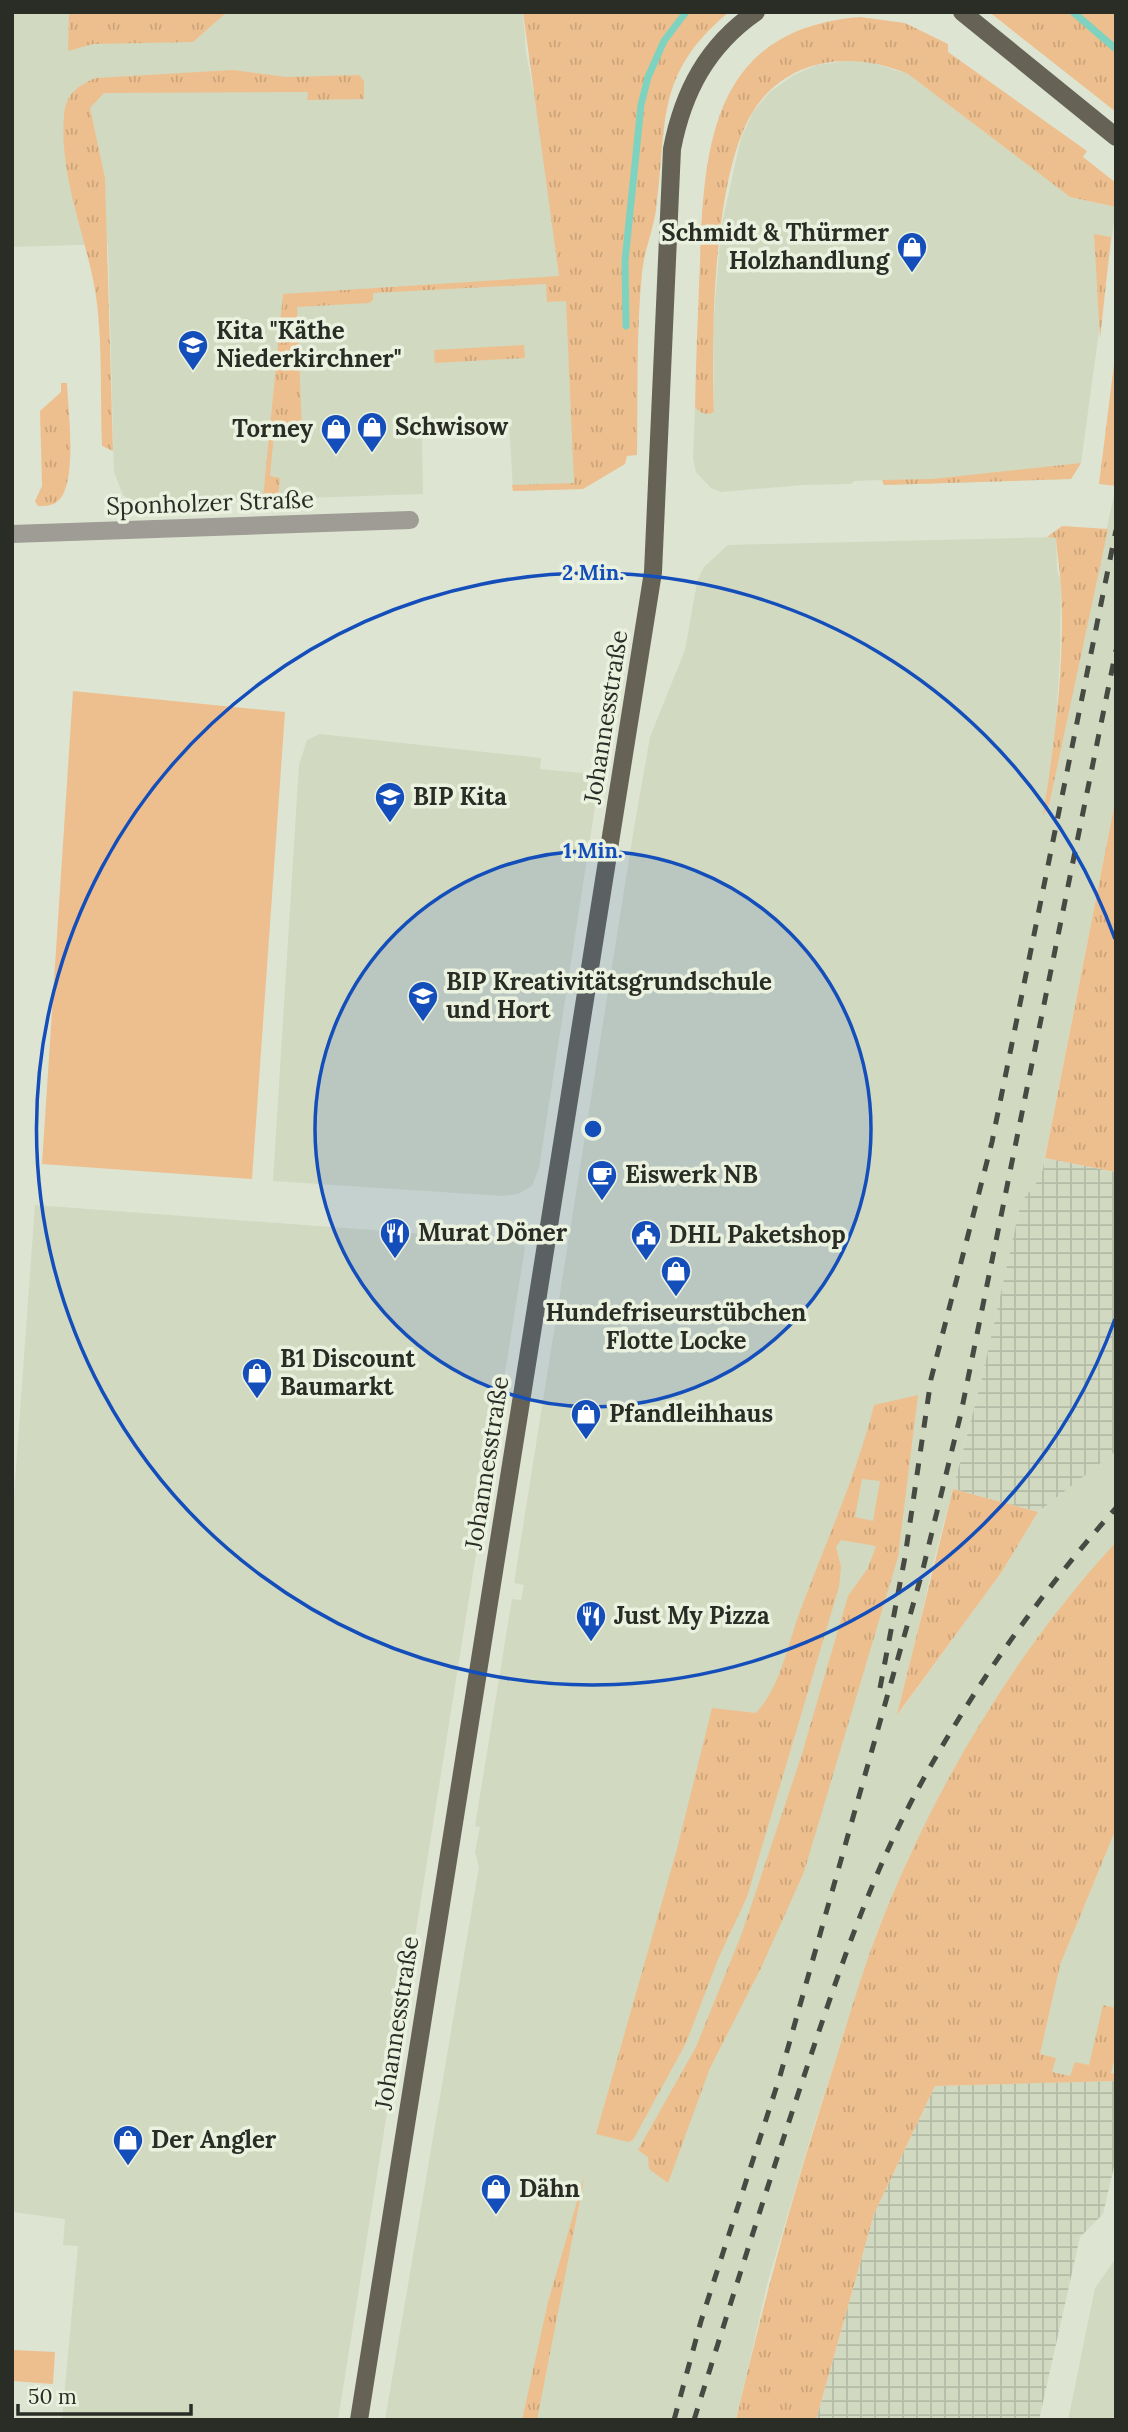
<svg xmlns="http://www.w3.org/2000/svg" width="1128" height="2432" font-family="Lora,serif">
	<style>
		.built { fill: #d1d9c1 }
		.industrial { fill: url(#industrial-grid) }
		.grass { fill: url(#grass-tufts); fill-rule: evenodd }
		.park { fill: #eebf8e }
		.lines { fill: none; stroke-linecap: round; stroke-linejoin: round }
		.stream { stroke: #7dd3c0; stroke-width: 7 }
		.minor { stroke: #9e9c94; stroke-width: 18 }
		.major { stroke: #666356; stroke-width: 18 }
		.rail { stroke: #474a42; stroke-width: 5; stroke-dasharray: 12 12; stroke-linecap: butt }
		.ring { fill: none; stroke: #144eba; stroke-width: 3.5 }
		.labels { text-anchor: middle; stroke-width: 7; stroke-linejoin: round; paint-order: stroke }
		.poi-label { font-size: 24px; font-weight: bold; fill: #2a2d26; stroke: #ebf1df; text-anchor: start }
		.street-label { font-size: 24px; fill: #2a2d26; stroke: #ebf1df }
		.centre { fill: #144eba; stroke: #ebf1df; stroke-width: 3.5 }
		.ring-label { font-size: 21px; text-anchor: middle; font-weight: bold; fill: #144eba; stroke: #ebf1df; stroke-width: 7; stroke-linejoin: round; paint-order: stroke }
	</style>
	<defs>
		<pattern id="industrial-grid" width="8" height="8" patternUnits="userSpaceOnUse" patternTransform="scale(1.75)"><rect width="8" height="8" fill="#d1d9c1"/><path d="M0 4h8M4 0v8" fill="none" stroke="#b4bba6"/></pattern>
		<pattern id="grass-tufts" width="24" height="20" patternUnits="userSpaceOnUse" patternTransform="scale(1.75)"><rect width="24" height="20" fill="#eebf8e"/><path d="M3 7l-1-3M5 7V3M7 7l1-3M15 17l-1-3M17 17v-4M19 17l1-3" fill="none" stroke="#cca47a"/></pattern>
	</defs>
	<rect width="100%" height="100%" fill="#dde4d2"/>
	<path class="built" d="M12,12h511l3,41 12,61 54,177 -9,198 -70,2 -4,-71 -80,4 1,13 -8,1 1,56 -288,10 -12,-9 -9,-23 -6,-228 -96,3z
		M860,59l48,15 162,123 46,10 -35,256 -10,16 -187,6 -2,-5 -28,1 -3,3 -47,1 -83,7 -10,-4 -15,-16 -3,-13 2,-52 19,4 -1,-83 8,-100 20,-90 12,-26 17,-20 24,-17 23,-10z
		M1116,486v311l-75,380 -20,25 -39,176 -49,186 -34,149 102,-140 37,-61 78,-61v91l-50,60 -66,92 -27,42 -64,121 -31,73 -65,199 -45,152 -32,139h-351l94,-553 -4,-15 5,-25 -5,-1 37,-227 9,1 3,-15 -10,-2 120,-755 16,-91 35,-87 12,-68 7,-15 24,-22 328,-8 1,33 4,12 -1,73 -5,82 -11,77z
		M320,734l221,24 -1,11 52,5 7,7 -60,387 -7,18 -14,8 -15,2 -230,-15 26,-416 8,-25z
		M35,1205l485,36 5,6 -187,1173h-276l16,-174 -15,-1 2,-26 -53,-7v-690z
		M1116,1829v252l-105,3z
		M1116,2258v162h-48l27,-132z"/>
	<path class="industrial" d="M1045,1158l71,14v279l-78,61 -85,-23 29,-111 39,-176 20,-25z
		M1116,2081v77l-13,56 -23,23 -41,183h-223l58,-206 61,-128z"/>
	<path class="grass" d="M69,12h158l-34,30 -100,2 -25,7z
		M523,12h206c-76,63 -61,112 -73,198 -3,21 -12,41 -14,63 -6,60 -4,122 -5,182l-10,1 -2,8 -42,25 -70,2 -1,-6 62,-2 -8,-182 -19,1 -1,-18 -173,9v7l-4,3 -72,4 5,125 -28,1 -4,43 10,2 -2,20h-15l20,-204 276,-18z
		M988,12h128v100l-123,-97z
		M860,17l45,6 43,21v8l139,99 -4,6 33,26v24l-46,-10 -162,-123c-55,-24 -122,-17 -156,39 -39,65 -41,222 -38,299 -6,4 -15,1 -19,-5 1,-48 3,-97 5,-145 4,-119 13,-233 160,-245z
		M233,70l53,7 73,-2 5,6v18l-57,1 1,-8 -204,1 -14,15 15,70 8,273 -11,-5c-2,-49 1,-107 -7,-156 -10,-57 -36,-115 -31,-174 1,-21 14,-31 32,-38z
		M1094,234l17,3 -11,102z
		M524,345l1,13 -90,5 -1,-13z
		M1116,348v138l-17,-2z
		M61,383h6c1,25 11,101 -9,118 -6,5 -13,5 -20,5l-3,-5 7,-15 -2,-75 21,-19z
		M1081,463l-10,16 -187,6 -2,-5 50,-1z
		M1062,526l46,3 -59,276 -6,11c12,-76 22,-153 18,-230 -1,-16 -4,-32 -5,-48l-9,-1z
		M1116,797v375l-71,-14z
		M918,1395l-20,162 -94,315 -43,96 -51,100 -42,115 -19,-14 -1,-12 -10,-7 58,-103 46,-114 59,-176 47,-161 20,-28 8,-22 -35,-6 -5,7 5,20 -2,20 -92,310 -28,60 -33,86 -53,97 -5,2 -32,-8 81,-285 35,-141 44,5c26,-28 32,-72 46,-107 25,-67 55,-132 72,-201zM862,1479l18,2 -7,40 -18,-4z
		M953,1489l85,23 -37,61 -104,142z
		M1116,1542v287l-56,136 -20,89 16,4 -4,14 18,4 5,-14 14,3 14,-60 13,3v45l-5,20 5,1v7l-181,5 -61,128 -58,206h-80c27,-116 57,-228 94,-342 16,-50 30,-101 49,-150 55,-140 135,-275 237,-386z
		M585,2174l-48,246h-15l26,-118z"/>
	<path class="park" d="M73,691l212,21 -33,467 -210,-15z
		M12,2350l43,2 -2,32 -41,-3z"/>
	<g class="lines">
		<path class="stream" d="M1073,12l43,37
			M626,326l-1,-65 16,-156 7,-28 16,-36 22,-29"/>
		<path class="minor" d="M12,534l398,-14"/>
		<path class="major" d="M962,12l154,125
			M359,2420l294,-1848 19,-423c11,-57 35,-103 84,-137"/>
		<path class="rail" d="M880,1688l25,-131 26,-178 61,-237 124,-612
			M674,2420l27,-99 79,-245 142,-503 39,-160 155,-763
			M694,2420c37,-118 74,-236 113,-353 30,-90 60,-180 104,-265 56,-106 125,-204 205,-294"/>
	</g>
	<circle cx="593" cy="1129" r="278" fill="#144eba" fill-opacity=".12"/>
	<g class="ring">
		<circle cx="593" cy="1129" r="278"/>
		<path d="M1115 1319A556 556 0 1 1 1115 939"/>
	</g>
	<defs>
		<g id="shop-pin" transform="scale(1.575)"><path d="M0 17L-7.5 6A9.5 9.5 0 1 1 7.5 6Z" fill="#144eba" stroke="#ebf1df"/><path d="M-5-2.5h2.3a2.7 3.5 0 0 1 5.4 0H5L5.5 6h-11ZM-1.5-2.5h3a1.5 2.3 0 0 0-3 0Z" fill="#fff"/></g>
		<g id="school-pin" transform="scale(1.575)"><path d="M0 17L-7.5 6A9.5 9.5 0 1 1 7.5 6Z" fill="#144eba" stroke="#ebf1df"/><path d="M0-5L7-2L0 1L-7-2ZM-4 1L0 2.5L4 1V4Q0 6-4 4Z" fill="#fff"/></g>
		<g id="cafe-pin" transform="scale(1.575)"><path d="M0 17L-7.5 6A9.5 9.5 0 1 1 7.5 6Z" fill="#144eba" stroke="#ebf1df"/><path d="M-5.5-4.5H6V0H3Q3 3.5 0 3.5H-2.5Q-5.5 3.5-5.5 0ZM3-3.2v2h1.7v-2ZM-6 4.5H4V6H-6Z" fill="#fff"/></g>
		<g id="restaurant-pin" transform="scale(1.575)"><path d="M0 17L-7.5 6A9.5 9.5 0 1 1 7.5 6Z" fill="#144eba" stroke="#ebf1df"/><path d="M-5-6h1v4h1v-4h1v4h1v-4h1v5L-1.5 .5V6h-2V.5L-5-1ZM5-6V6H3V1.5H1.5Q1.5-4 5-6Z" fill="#fff"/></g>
		<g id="civic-pin" transform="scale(1.575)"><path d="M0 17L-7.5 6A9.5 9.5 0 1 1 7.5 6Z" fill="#144eba" stroke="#ebf1df"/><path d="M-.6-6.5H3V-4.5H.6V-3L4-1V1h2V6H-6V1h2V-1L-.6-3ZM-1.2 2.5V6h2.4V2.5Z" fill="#fff"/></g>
	</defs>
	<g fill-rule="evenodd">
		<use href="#shop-pin" x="912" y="247"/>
		<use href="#school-pin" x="193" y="345"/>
		<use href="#shop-pin" x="372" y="427"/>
		<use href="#shop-pin" x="336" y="429"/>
		<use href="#school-pin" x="390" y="797"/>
		<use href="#school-pin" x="423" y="996"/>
		<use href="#cafe-pin" x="602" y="1175"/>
		<use href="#restaurant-pin" x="395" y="1233"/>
		<use href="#civic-pin" x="646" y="1235"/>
		<use href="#shop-pin" x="676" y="1271"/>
		<use href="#shop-pin" x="257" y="1373"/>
		<use href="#shop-pin" x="586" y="1414"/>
		<use href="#restaurant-pin" x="591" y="1616"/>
		<use href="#shop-pin" x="128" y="2140"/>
		<use href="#shop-pin" x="496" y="2189"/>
	</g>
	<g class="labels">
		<g class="poi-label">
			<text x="889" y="241" text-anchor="end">Schmidt &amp; Thürmer<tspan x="889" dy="28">Holzhandlung</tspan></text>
			<text x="216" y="339">Kita "Käthe<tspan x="216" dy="28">Niederkirchner"</tspan></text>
			<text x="395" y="435">Schwisow</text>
			<text x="313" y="437" text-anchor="end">Torney</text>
			<text x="413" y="805">BIP Kita</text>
			<text x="446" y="990">BIP Kreativitätsgrundschule<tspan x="446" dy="28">und Hort</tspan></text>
			<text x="625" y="1183">Eiswerk NB</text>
			<text x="418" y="1241">Murat Döner</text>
			<text x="669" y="1243">DHL Paketshop</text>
			<text x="676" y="1321" text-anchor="middle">Hundefriseurstübchen<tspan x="676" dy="28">Flotte Locke</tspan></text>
			<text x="280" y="1367">B1 Discount<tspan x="280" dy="28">Baumarkt</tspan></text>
			<text x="609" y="1422">Pfandleihhaus</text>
			<text x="614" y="1624">Just My Pizza</text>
			<text x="151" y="2148">Der Angler</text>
			<text x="519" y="2197">Dähn</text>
		</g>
		<g class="street-label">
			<text transform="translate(210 503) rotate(-2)" y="8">Sponholzer Straße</text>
			<text transform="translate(606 717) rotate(-81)" y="8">Johannesstraße</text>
			<text transform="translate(487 1463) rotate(-81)" y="8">Johannesstraße</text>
			<text transform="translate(397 2023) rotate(-81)" y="8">Johannesstraße</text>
		</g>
	</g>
	<circle cx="593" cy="1129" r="10" class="centre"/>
	<g class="ring-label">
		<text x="593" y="580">2 Min.</text>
		<text x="593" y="858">1 Min.</text>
	</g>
	<rect width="1128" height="2432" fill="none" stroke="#2a2d26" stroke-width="28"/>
	<path d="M18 2404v10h173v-10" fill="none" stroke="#2a2d26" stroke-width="3.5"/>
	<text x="28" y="2404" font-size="21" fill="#2a2d26" stroke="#ebf1df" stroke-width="5" paint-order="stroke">50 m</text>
</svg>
